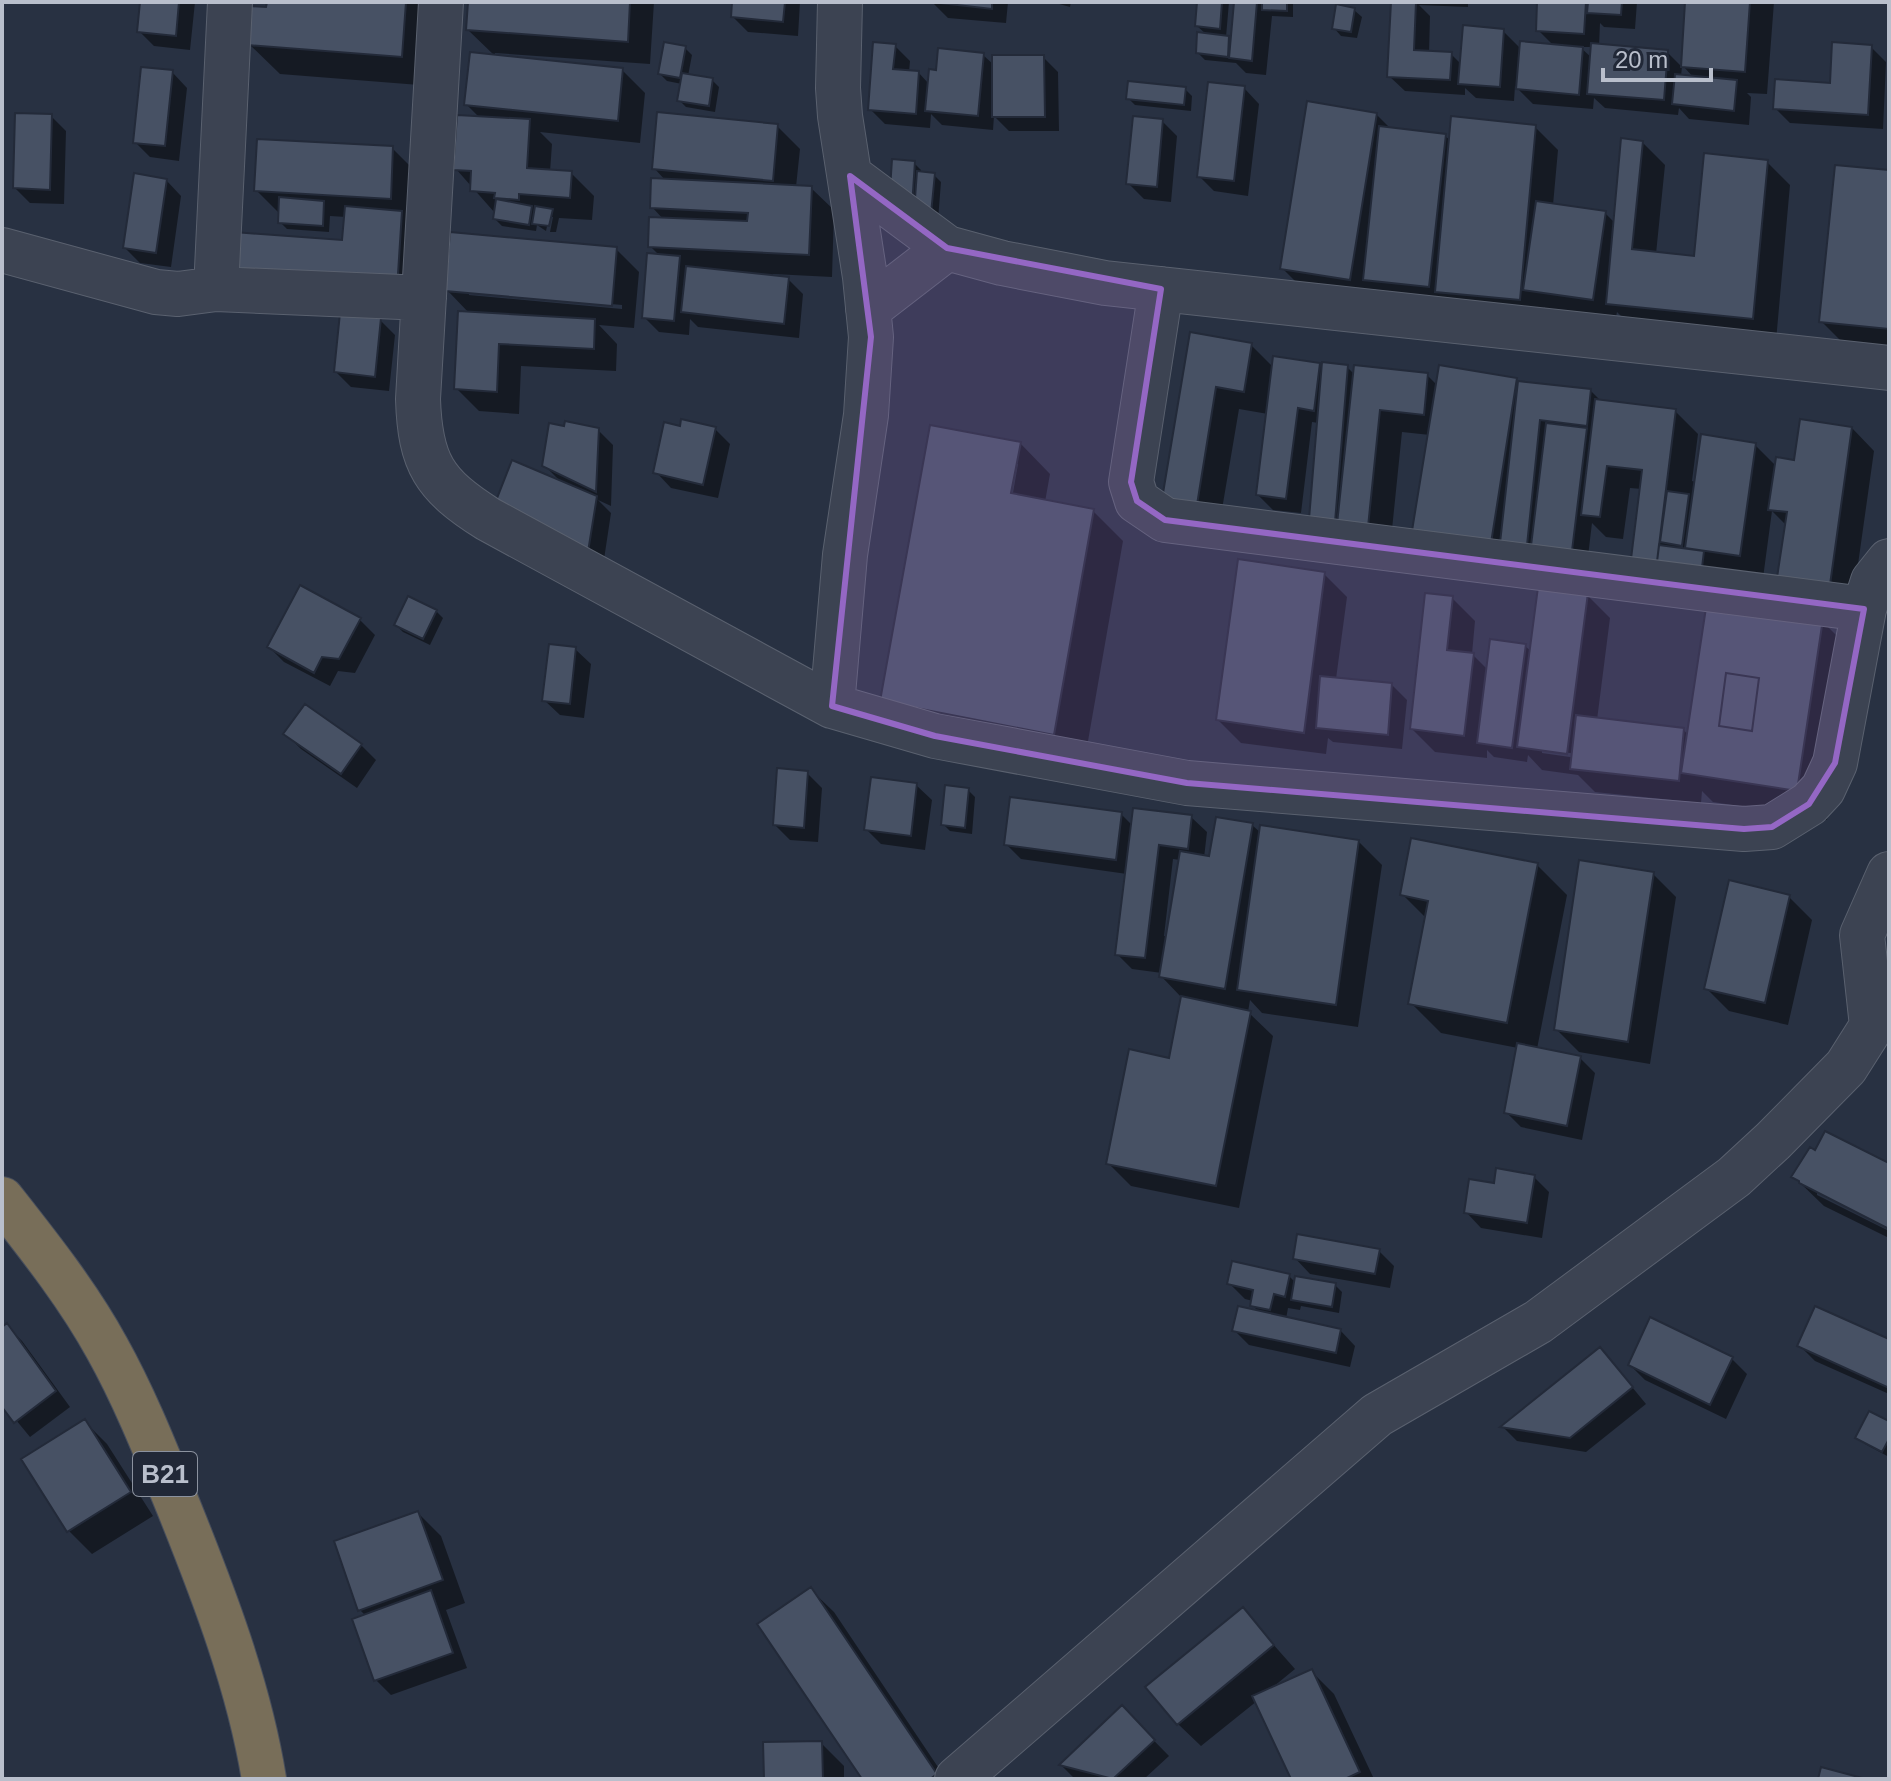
<svg xmlns="http://www.w3.org/2000/svg" width="1891" height="1781" font-family="Helvetica,sans-serif">
	<style>
		.shadow { fill: #0007; fill-rule: evenodd }
		.building { fill: #475164; stroke: #232a39; stroke-width: 2; fill-rule: evenodd }
		.lines { fill: none; stroke-linecap: round; stroke-linejoin: round }
		.minor-casing { stroke: #5a616f; stroke-width: 46 }
		.highway-casing { stroke: #474e5c; stroke-width: 46 }
		.minor { stroke: #3c4352; stroke-width: 44 }
		.highway { stroke: #786e59; stroke-width: 44 }
		.marked { fill: #9467c4; fill-opacity: 0.2; stroke: #9467c4; stroke-width: 6; stroke-linejoin: round }
		.labels { text-anchor: middle; stroke-width: 6; stroke-linejoin: round; paint-order: stroke }
		.shield { fill: #212837; stroke: #8b929f; stroke-width: 2 }
		.shield-label { font-size: 26px; font-weight: bold; fill: #b9bfcc }
	</style>
	<rect width="100%" height="100%" fill="#283142"/>
	<path class="shadow" d="M142,2h53l-5,48 -36,-4 -15,-15z
		M269,2h169l-6,84 -152,-12 -31,-30 19,-35z
		M470,2h184l-4,62 -155,-11v3l-27,-26z
		M734,2h66l-2,34 -50,-4 -15,-15z
		M1008,2l-2,21 -58,-5 -15,-15z
		M1052,2h19l-1,5z
		M1199,2h30l-3,35 6,4 4,-39h57v15l-21,-1 -6,59 -20,-2 -10,-10 -31,-3 -7,-7 9,-18 -10,-9z
		M1393,2h75v5l-49,-2 11,11 -1,37 22,1 11,11 41,-34 18,18 33,-3 -16,-16 1,-28h98l-2,27 -31,-2 -4,-4 -1,23 68,6 15,15 -1,9 13,2 -11,-12 4,-64h87l-7,92 -20,-1 4,4 -2,28 -60,-6 -10,-11 -1,7 -73,-7 -11,-10 -1,11 -60,-5 -18,-18 -1,15 -38,-3 -11,-10v7l-60,-4 -16,-15zM1580,47h13l-1,11z
		M1354,10l8,7 -5,21 -16,-2 -7,-8z
		M895,46l15,15 -1,11h9l11,12 9,-12 45,-17 11,10 49,-8 15,15 1,59h-50l-15,-15 -1,14 -51,-5 -11,-11 -1,14 -45,-4 -15,-15z
		M1871,47l15,15 -3,67 -93,-6 -15,-15 57,-23z
		M685,48l7,7 -4,21 24,4 7,7 -4,25 -29,-5 -7,-7 3,-16 -15,-3 -7,-7z
		M622,70l23,23 -5,50 -100,-11 12,12 -2,28 21,1 23,23 -2,24 -33,-2 -3,14h-6l3,-15h-4l-3,14 -9,-6 -1,6 -34,-5 -7,-7v-6l-39,-44 24,-51 -14,-14z
		M172,72l15,16 -8,73 -29,-4 -15,-15z
		M1244,88l15,16 -11,92 -34,-5 -15,-15z
		M1185,89l7,7 -1,15 -56,-6 -7,-7z
		M1377,115l15,15 53,6 6,5 84,-14 23,23 -5,55 52,8 10,10 27,-81 23,23 -9,89 39,4 72,-96 23,23 -14,156 -145,-15 -14,-14 -2,10 -66,-10 -5,-5 -2,15 -154,-20 -13,-13 -2,13 -68,-11 -23,-23z
		M51,116l15,15 -2,73 -34,-1 -15,-15z
		M1162,121l15,15 -6,66 -27,-3 -15,-15z
		M777,126l23,23 -4,38 15,1 23,22 -2,67 -59,-3 -1,4 16,1 15,15 -4,44 -101,-11 -8,-8 -1,16 -30,-3 -15,-15 16,-61 -10,-10 14,-26 -12,-13 14,-26 -12,-13z
		M392,148l23,23 4,141 -75,-70 2,-25 -16,-1 -1,16 -42,-3 -7,-7 -1,-9 -23,-23z
		M914,163l7,7v4l13,1 7,7 -3,38 -40,-9z
		M1889,172v177l-45,-5 -23,-23z
		M166,180l15,16 -10,71 -31,-4 -15,-15z
		M616,249l23,23 -5,56 -35,-3 18,19 -1,27 -95,-5 -2,48 -40,-3 -23,-23 14,-74 -23,-24zM469,291l153,14v4l-153,-14z
		M380,320l15,15 -6,56 -38,-4 -15,-15z
		M1192,335l59,10 23,23 45,-3 4,4 24,-2 8,8h72l11,11 78,-6 2,3 73,8 10,10 74,10 23,23 -6,47 4,1 59,-37 21,21 20,-4 56,-34 22,23 -23,163 -64,-88 -15,-15 -9,67 -108,11 -13,-100 -12,-1 -7,51 -17,-2 -14,-14 -6,50 -75,5 -81,-143 -28,-3 -12,117 -64,-16 -7,-110 -7,-1 -11,91 -28,-3 -15,-15 10,-81 -29,-5 -21,124 -32,-5z
		M682,428l33,1 15,15 -12,54 -47,-10 -15,-16z
		M598,430l15,15 -2,61 -13,-6 13,13 -8,53 -94,-41 54,-41 -19,-19z
		M1020,443l30,31 -5,28 48,9 30,30 -39,223 -172,-33zM1014,464h4l-7,40 -4,-1z
		M1324,574l23,23 -11,82 56,6 15,15 -5,49 -69,-7 -5,-4 -2,16 -85,-11 -23,-23z
		M301,587l59,33 15,15 -20,38 -17,-2 -8,15 -46,-24 -15,-15z
		M1587,595l23,23 -13,102 86,9 5,6 134,-114 30,30 -25,169 -114,-18 -11,-11 -1,12 -106,-11 -17,-17 -36,-5 -14,-15 -1,7 -33,-5 -7,-7v8l-52,-6 -23,-23 40,-131 23,23 -3,33 16,16 37,-24 7,6zM1542,749l35,5v4l-35,-5z
		M436,611l7,7 -13,27 -27,-13 -7,-7z
		M575,649l16,15 -7,54 -24,-3 -16,-15z
		M286,734l75,11 15,15 -19,28 -56,-39z
		M807,773l15,15 -4,54 -28,-2 -15,-15z
		M916,785l16,15 -7,50 -44,-6 -15,-15z
		M968,790l7,7 -3,37 -22,-3 -7,-7z
		M1121,814l12,12 58,-9 16,15 -3,26 6,1 42,-34 9,8 98,9 23,23 -24,162 -96,-14 -12,-13 -2,12 25,24 -34,172 -108,-22 -23,-23 62,-103 12,-62 -21,-22 1,-3 -30,-4 -15,-15 10,-80 -106,-15 -15,-15zM1173,859l7,1 -12,76h-4z
		M1537,865l30,30 -30,154 43,9 15,15 -13,67 -61,-13 -15,-15 12,-64 -77,-15 -30,-30 16,-84 -24,-24z
		M1653,874l23,23 -26,167 -71,-12 -23,-23z
		M1789,897l23,23 -24,105 -59,-14 -23,-23z
		M1889,1165v61l-72,-36v5l72,36v7l-65,-32 -30,-29z
		M1534,1177l15,15 -7,46 -61,-10 -15,-16 30,-27z
		M1379,1251l15,15 -4,22 -80,-14 -15,-16z
		M1289,1276l7,7 39,2 7,7 -3,21 -38,-7 -1,4 -12,-2 -2,11 54,11 15,16 -5,21 -101,-22 -15,-15 26,-17 -8,-8 1,-4 -8,-2 -15,-15z
		M7,1326l15,15 48,66 -40,30 -28,-34v-74z
		M1889,1342v52l-74,-33 -15,-15z
		M1732,1359l15,15 -21,45 -81,-39 -15,-15z
		M1614,1365l32,39 -60,48 -69,-11 -14,-14z
		M84,1421l23,23 46,72 -61,38 -23,-23 -45,-71z
		M1889,1423v34l-24,-13 -7,-7z
		M418,1513l23,23 24,67 -19,7 21,58 -76,27 -15,-15 -10,-64 -6,-6z
		M811,1590l23,22 112,167h-82z
		M1243,1610l52,59 -22,18 38,-16 23,23 40,85h-81l-36,-78 -56,45 -23,-22z
		M1122,1708l47,48 -25,23h-69l-14,-14z
		M821,1743l23,23v13h-78z"/>
	<path class="building" d="M140,2h39l-3,34 -39,-4z
		M267,2h139l-4,55 -155,-12 3,-39 16,1z
		M468,2h162l-2,40 -162,-12z
		M732,2h53l-2,20 -52,-5z
		M931,2h61v7z
		M1197,2h25l-2,27 -25,-3z
		M1234,2h23l-5,59 -23,-3z
		M1262,2h25v9l-25,-1z
		M1391,2h25l-2,48 38,2 -2,28 -63,-3z
		M1537,2h49l-2,32 -48,-3z
		M1588,2h34l-1,13 -34,-2z
		M1685,2h65l-5,70 -64,-5z
		M1336,4l19,4 -4,24 -19,-3z
		M1463,25l41,4 -4,58 -42,-3z
		M1197,32l32,4 -1,21 -32,-4z
		M1520,41l63,6 -4,48 -63,-6z
		M664,42l22,4 -6,32 -22,-4z
		M873,42l23,2 -3,25 26,2 -3,43 -48,-4z
		M1832,42l40,3 -4,70 -95,-6 2,-30 55,4z
		M1591,43l77,7 -4,50 -77,-6z
		M938,48l46,5 -6,63 -53,-5 4,-42 7,1z
		M470,52l153,16 -5,53 -154,-16z
		M992,55h52l1,62h-53z
		M141,67l32,3 -8,76 -32,-3z
		M682,73l31,5 -4,28 -32,-5z
		M1675,74l62,6 -3,31 -62,-7z
		M1128,81l58,6 -2,18 -58,-6z
		M1208,82l37,4 -11,95 -37,-4z
		M1307,101l70,12 -27,167 -70,-11z
		M657,112l121,12 -5,57 -121,-12z
		M15,113l37,1 -2,76 -37,-2z
		M457,115l73,4 -3,49 45,3 -2,27 -51,-4v6l-25,-2 1,-5 -25,-2 1,-20 -18,-1z
		M1133,116l30,3 -6,68 -31,-3z
		M1451,116l85,9 -16,175 -85,-8z
		M1379,126l67,8 -17,153 -66,-7z
		M1621,138l22,3 -11,108 62,7 10,-103 64,7 -15,159 -147,-15z
		M257,139l136,7 -2,53 -137,-8z
		M892,159l23,2 -3,46 -23,-2z
		M1835,165l54,5v159l-70,-7z
		M917,171l18,2 -4,41 -17,-2z
		M134,173l33,6 -11,74 -33,-5z
		M651,178l161,8 -3,69 -161,-8 1,-30 98,4 1,-8 -98,-5z
		M279,197l45,4 -1,25 -45,-3z
		M496,199l36,7 -3,19 -36,-6z
		M1536,201l70,10 -13,89 -70,-10z
		M345,206l57,5 -5,79 -166,-12 3,-46 108,8z
		M535,206l18,3 -4,17 -17,-2z
		M450,232l167,15 -5,59 -167,-15z
		M647,253l33,3 -6,65 -32,-3z
		M686,266l103,11 -5,47 -103,-12z
		M458,311l137,8 -1,30 -95,-5 -2,48 -43,-3z
		M340,313l41,5 -6,59 -41,-5z
		M1190,332l62,11 -8,49 -28,-5 -20,124 -35,-6z
		M1273,356l47,7 -6,48 -16,-3 -12,91 -30,-4z
		M1322,362l26,3 -13,157 -26,-3z
		M1354,365l74,8 -4,42 -44,-5 -12,117 -31,-3z
		M1439,365l78,13 -28,178 -79,-13z
		M1518,381l73,8 -4,37 -47,-6 -14,135 -27,-3z
		M1595,399l81,10 -20,161 -26,-3 12,-97 -35,-4 -7,51 -19,-2z
		M681,419l35,8 -13,58 -50,-12 11,-51 16,4z
		M1800,419l52,8 -23,165 -53,-8 11,-72 -19,-2 8,-53 18,3z
		M565,421l34,7 -3,64 -54,-26 7,-43 15,3z
		M1546,423l41,5 -16,131 -41,-5z
		M930,425l91,17 -10,51 83,16 -40,226 -174,-34z
		M1701,434l55,9 -16,113 -55,-8z
		M512,460l85,36 -9,56 -96,-41z
		M1667,491l22,3 -7,52 -22,-4z
		M1659,545l45,6 -3,25 -45,-6z
		M1238,559l87,13 -21,161 -88,-13z
		M300,585l61,33 -22,41 -17,-2 -8,16 -47,-26z
		M1538,587l50,6 -21,161 -50,-7z
		M1425,593l28,3 -6,54 27,3 -10,83 -54,-7z
		M408,596l29,14 -14,29 -29,-14z
		M1707,601l116,18 -26,172 -116,-18zM1726,673l33,5 -7,53 -33,-5z
		M1490,639l36,5 -14,104 -35,-5z
		M549,644l27,3 -6,57 -28,-3z
		M1726,673l33,5 -7,53 -33,-5z
		M1320,676l72,7 -4,52 -72,-7z
		M305,704l57,40 -21,30 -58,-40z
		M1576,715l108,13 -5,53 -109,-12z
		M777,768l31,3 -4,57 -31,-3z
		M871,777l46,6 -6,53 -47,-6z
		M945,785l24,3 -4,40 -24,-3z
		M1010,797l112,15 -6,48 -112,-15z
		M1133,808l59,7 -4,34 -29,-4 -14,113 -30,-3z
		M1216,817l37,6 -28,166 -66,-12 21,-126 29,5z
		M1260,825l99,15 -23,165 -99,-15z
		M1411,838l127,25 -31,160 -99,-19 20,-103 -28,-6z
		M1579,860l75,12 -26,170 -74,-12z
		M1729,880l61,15 -25,108 -61,-14z
		M1181,996l70,15 -35,175 -110,-22 23,-115 40,9z
		M1517,1043l64,13 -14,70 -63,-13z
		M1825,1131l64,32v66l-90,-46v-2l-8,-4 19,-30 5,3z
		M1496,1168l39,7 -8,48 -63,-10 5,-34 25,4z
		M1297,1234l83,15 -5,25 -82,-15z
		M1232,1261l58,13 -5,23 -11,-3 -4,16 -20,-4 3,-16 -26,-6z
		M1295,1276l41,7 -4,24 -41,-7z
		M1238,1306l103,23 -5,24 -104,-22z
		M1815,1306l74,33v49l-92,-42z
		M1650,1317l83,40 -23,48 -82,-40z
		M7,1323l49,68 -42,32 -12,-16v-80z
		M1600,1347l33,40 -63,51 -70,-11z
		M1869,1411l20,10v18l-7,13 -27,-14z
		M85,1419l46,73 -64,40 -46,-73z
		M418,1511l25,69 -85,31 -24,-70z
		M811,1587l126,187 -7,5h-68l-105,-155z
		M431,1590l22,63 -79,28 -22,-62z
		M1243,1607l31,38 -97,80 -32,-38z
		M1312,1669l48,103 -15,7h-54l-39,-83z
		M1122,1705l33,35 -42,39 -54,-14z
		M822,1741l1,38h-59l-1,-37z
		M1821,1767l45,12h-48z"/>
	<g class="lines">
		<g class="minor-casing">
			<path id="minor" d="M441,2l-23,397c2,64 16,86 70,120l344,187 103,30 252,47 557,46 28,-2 37,-23 14,-15 12,-26 29,-154 9,-28 16,-20
				M850,176l97,72 55,15 103,20 784,85
				M2,250l154,42 22,2 38,-5 208,9
				M216,289l14,-287
				M1161,289l-30,193 6,19 28,19 699,89
				M868,309l79,-61
				M832,706l13,-151 21,-140 5,-78 -6,-60 -25,-161 -2,-28 2,-86
				M957,1779l420,-364 161,-93 196,-145 39,-36 73,-74 26,-41 -10,-91 27,-61"/>
		</g>
		<g class="highway-casing">
			<path id="highway" d="M2,1199c37,47 76,96 105,149 28,50 50,106 72,160 35,87 70,178 85,271"/>
		</g>
		<use href="#minor" class="minor"/>
		<use href="#highway" class="highway"/>
	</g>
	<path class="marked" d="M850,176l97,72 214,41 -30,193 6,19 28,19 699,89 -29,154 -26,41 -37,23 -28,2 -557,-46 -252,-47 -103,-30 39,-369z"/>
	<g class="labels">
		<rect class="shield" x="133" y="1452" width="64" height="44" rx="6"/>
		<g class="shield-label">
			<text x="165" y="1483">B21</text>
		</g>
	</g>
	<rect width="1891" height="1781" fill="none" stroke="#b9bfcc" stroke-width="8"/>
	<path d="M1603 68v12h108v-12" fill="none" stroke="#b9bfcc" stroke-width="4"/>
	<text x="1615" y="68" font-size="24" fill="#b9bfcc" stroke="#212837" stroke-width="6" paint-order="stroke">20 m</text>
</svg>
